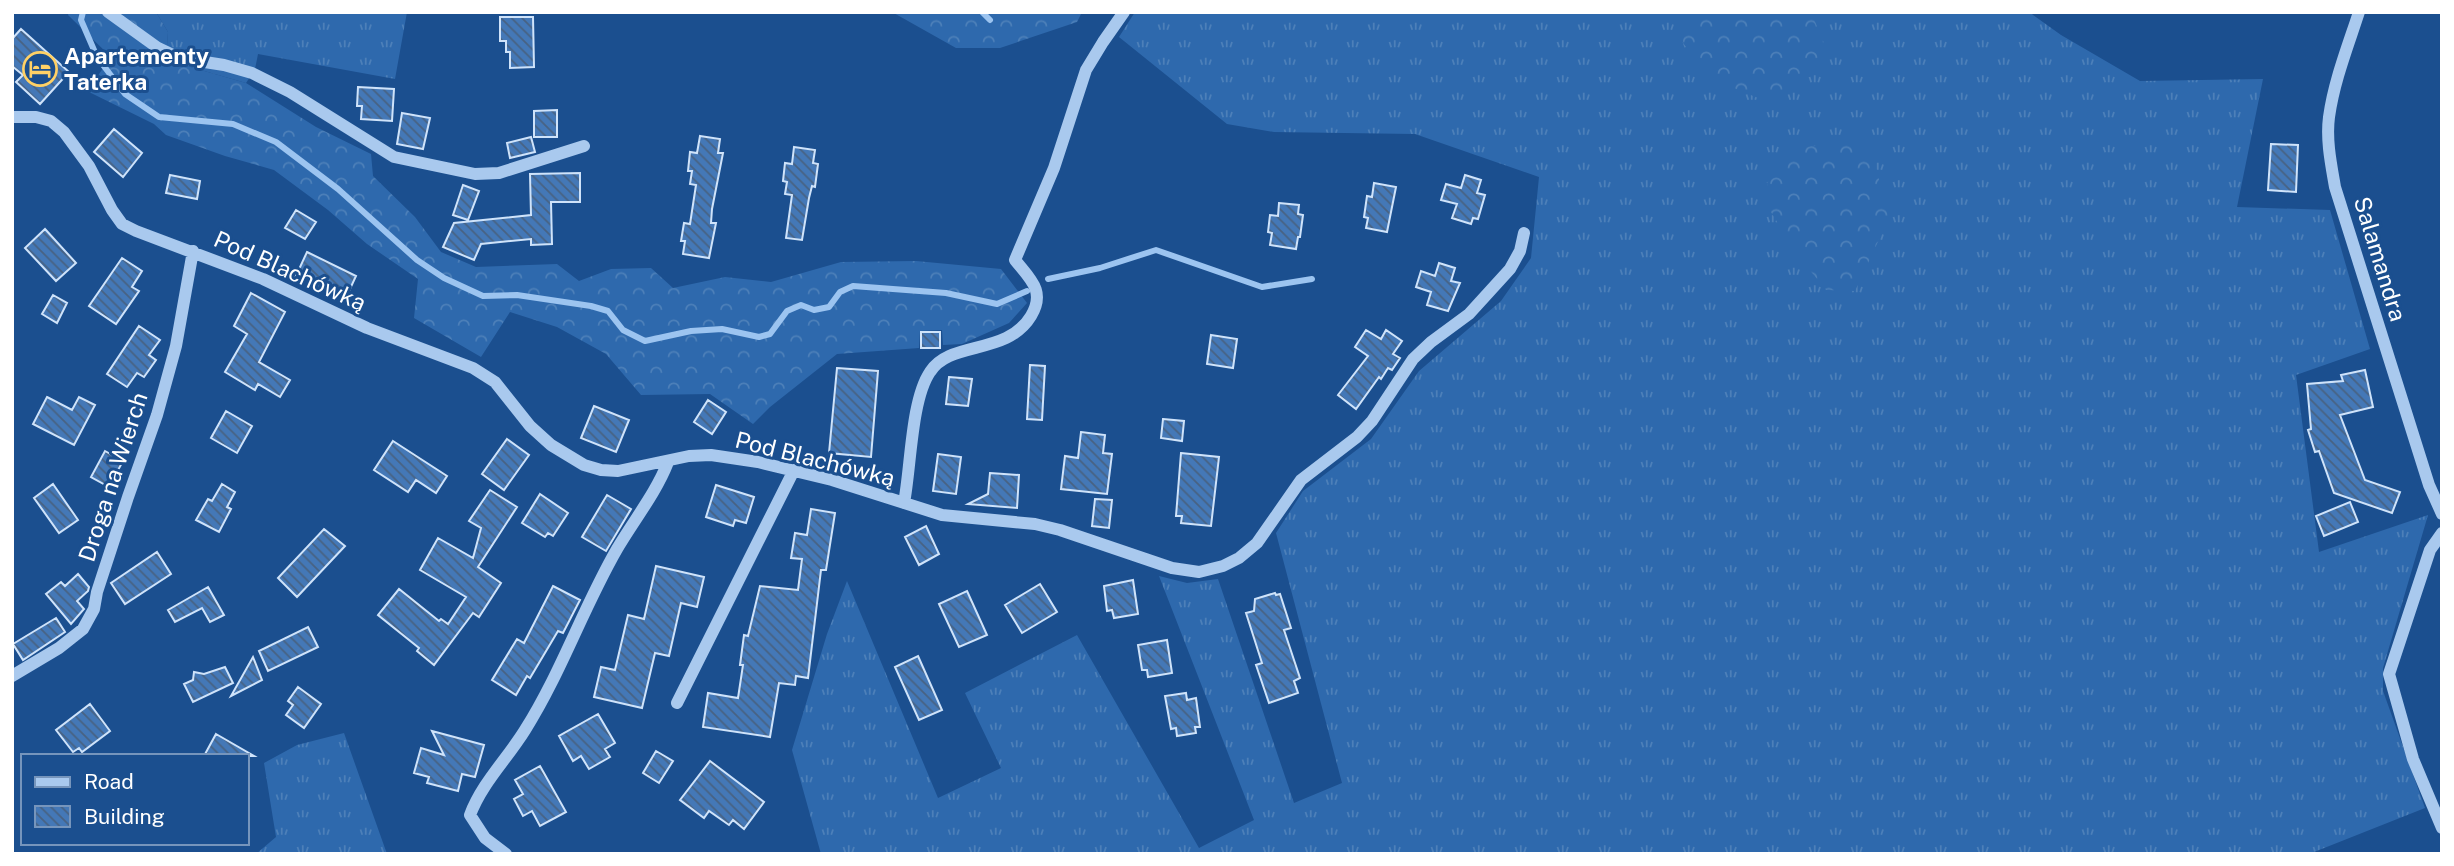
<svg xmlns="http://www.w3.org/2000/svg" width="2454" height="866" font-family="'Public Sans',sans-serif">
	<style>
		.grass { fill: url(#grass-tufts) }
		.forest { fill: url(#forest-crowns) }
		.lines { fill: none; stroke-linecap: round; stroke-linejoin: round }
		.stream { stroke: #9cc4f0; stroke-width: 6 }
		.building { fill: url(#building-back-hatch); stroke: #cfe3fa; stroke-width: 2 }
		.minor { stroke: #a9c9ee; stroke-width: 12 }
		.labels { text-anchor: middle; stroke-width: 6; stroke-linejoin: round; paint-order: stroke }
		.poi-label { font-size: 23px; font-weight: bold; fill: #fff; stroke: #1b4f8f; text-anchor: start }
		.street-label { font-size: 23px; fill: #fff; stroke: #1b4f8f }
	</style>
	<defs>
		<pattern id="grass-tufts" width="24" height="20" patternUnits="userSpaceOnUse" patternTransform="scale(1.75)"><rect width="24" height="20" fill="#2e69ad"/><path d="M3 7l-1-3M5 7V3M7 7l1-3M15 17l-1-3M17 17v-4M19 17l1-3" fill="none" stroke="#4d80b9"/></pattern>
		<pattern id="forest-crowns" width="20" height="18" patternUnits="userSpaceOnUse" patternTransform="scale(1.75)"><rect width="20" height="18" fill="#2e69ad"/><path d="M2 6a3 3 0 1 1 6 0M12 15a3 3 0 1 1 6 0" fill="none" stroke="#4d80b9"/></pattern>
		<pattern id="building-back-hatch" width="6" height="6" patternUnits="userSpaceOnUse" patternTransform="scale(1.75)"><rect width="6" height="6" fill="#4478b7"/><path d="M-1 5l2 2M0 0l6 6M5-1l2 2" fill="none" stroke="#486282"/></pattern>
	</defs>
	<rect width="100%" height="100%" fill="#1b4f8f"/>
	<path class="grass" d="M156,12h251l-12,67 -137,-25 -3,15 -9,14 -80,-23 2,-28z
		M1135,12h894l32,23 79,46 123,-2 -26,128 93,3 40,139 -74,26 23,177 109,-37 -45,153v23l42,117 -116,46h-1488l-29,-104 35,-116 20,-53 91,217 63,-30 -36,-75 112,-58 122,213 55,-28 -95,-244 28,7 31,-4 76,224 48,-20 -66,-250 27,-42 68,-52 48,-68 82,-70 30,-43 8,-81 -124,-43 -141,-2 -47,-8 -108,-87z
		M344,733l43,121h-131l20,-17 -12,-74 33,-18z"/>
	<path class="forest" d="M69,12h87l12,20 -2,28 80,23 70,44 55,27 2,22 42,41 26,35 35,15 81,-3 22,17 32,-12 40,-1 22,20 52,-11 46,5 70,-20 75,-1 85,8 26,34 -18,20 -47,21 -19,1 -1,-15 -22,1 -1,17 -82,6 -67,53 -17,17 -43,-30 -69,1 -35,-41 -49,-27 -47,-15 -29,45 -67,-39 4,-39 -51,-35 -39,-34 -54,-40 -49,-14 -59,-21 -12,-11 -67,-33 24,-34 -43,-42z
		M892,12h190l-5,10 -77,26h-44z
		M1684,12h127l15,36 -35,41 -33,9 -48,-20 -27,-35z
		M1837,141l33,4 19,73 -34,73 -29,-1 -27,-33 -28,-45 -4,-29 29,-34z"/>
	<g class="lines">
		<path class="stream" d="M83,12l-2,8 16,37 28,37 34,23 74,7 43,18 62,47 79,71 27,18 39,18 34,-1 74,11 17,5 15,19 22,11 46,-10 31,-2 37,8 11,-3 17,-23 14,-6 13,5 15,-3 11,-15 13,-6 93,7 51,11 30,-13
			M982,12l8,8
			M1048,279l52,-11 56,-18 106,37 50,-8"/>
	</g>
	<path class="building" d="M500,17h33l1,50 -24,1v-16h-4v-11h-6z
		M21,29l48,43 -29,32 -24,-22 7,-7 -11,-9v-27z
		M358,87l36,2 -2,32 -31,-2 1,-13h-5z
		M557,110v27h-23v-26z
		M402,113l28,5 -7,31 -26,-5z
		M114,129l28,24 -19,24 -29,-25z
		M700,136l20,3 -2,14h5l-11,56 -1,14h5l-7,35 -26,-4 2,-13h-4l3,-18 6,1 6,-39 -6,-1 2,-13h-4l2,-19 7,1z
		M531,137l4,15 -25,6 -3,-15z
		M2271,144l27,1 -2,47 -28,-2z
		M794,147l21,3 -2,13 5,1 -3,23 -3,-1 -3,12 -7,42 -16,-2 6,-43 -7,-1 2,-12 -4,-1 2,-18 7,1z
		M580,173v29h-29l1,42 -21,1v-6l-50,5 -7,16 -31,-13 11,-24 77,-8 -1,-41z
		M170,175l30,6 -3,18 -31,-6z
		M1465,175l16,5 -4,13 8,2 -7,24 -5,-1 -2,6 -19,-6 5,-14 -16,-4 5,-16 15,4z
		M1374,183l22,4 -9,45 -21,-4 2,-10 -4,-1 3,-21 5,1z
		M463,185l16,6 -11,29 -15,-5z
		M1279,203l20,2 -1,9 5,1 -3,22h-2l-2,12 -26,-4 2,-12 -4,-1 2,-17 8,1z
		M296,210l20,12 -11,17 -20,-11z
		M45,229l31,34 -20,18 -31,-33z
		M307,252l49,24 -12,26 -49,-24z
		M122,258l20,13 -10,16 7,4 -23,33 -27,-18z
		M1439,263l16,5 -4,13 9,2 -12,28 -21,-6 4,-13 -15,-5 5,-16 14,5z
		M251,293l34,19 -26,50 31,18 -10,17 -22,-13 -3,6 -30,-18 22,-38 -13,-8z
		M53,295l14,8 -10,20 -15,-9z
		M139,326l21,14 -11,15 7,5 -12,17 -7,-4 -10,14 -20,-13z
		M1366,330l15,9 5,-9 16,11 -9,13 7,4 -8,12 -4,-2 -7,11 -2,-2 -23,32 -18,-14 30,-39 -13,-9z
		M921,332h19v16h-19z
		M1211,335l26,4 -4,29 -26,-4z
		M1030,365l15,1 -3,54 -15,-1z
		M837,368l41,3 -7,86 -42,-4z
		M2365,370l8,37 -33,8 25,65 35,12 -8,21 -58,-20 -15,-42 -4,1 -7,-22 3,-1 -4,-45 36,-3 -2,-6z
		M949,377l23,2 -4,27 -22,-2z
		M47,397l25,13 7,-13 16,8 -21,40 -41,-21z
		M708,400l18,12 -14,22 -18,-12z
		M594,406l35,14 -13,32 -35,-14z
		M226,411l26,15 -15,27 -26,-15z
		M1163,419l21,2 -2,20 -21,-3z
		M1081,432l24,3 -2,18 9,1 -5,40 -46,-5 4,-33 13,2z
		M507,439l22,16 -25,35 -22,-16z
		M393,441l54,35 -11,17 -20,-13 -8,12 -34,-22z
		M105,451l18,10 -14,26 -18,-10z
		M1181,453l38,4 -8,69 -30,-3 1,-7h-6z
		M938,454l23,3 -5,37 -23,-3z
		M990,473l29,2 -2,33 -49,-4 20,-10z
		M53,484l25,36 -19,13 -25,-35z
		M222,484l13,8 -8,15 4,2 -12,23 -23,-12 12,-21 4,2z
		M716,485l38,12 -8,26 -11,-3 -2,6 -27,-9z
		M490,490l27,17 -39,60 23,16 -22,34 -6,-4 -39,52 -17,-14 2,-3 -41,-33 21,-26 40,32 2,-2 7,5 18,-27 -46,-27 18,-32 35,20 8,-30 -12,-7z
		M540,494l28,19 -15,23 -5,-3 -3,4 -23,-14z
		M607,495l24,14 -25,42 -24,-14z
		M1095,499l17,1 -3,28 -17,-2z
		M2350,502l8,20 -34,14 -8,-20z
		M811,509l24,4 -9,57h-5l-13,108 -12,-2 -1,9 -16,-2 -9,54 -67,-10 5,-34 30,5 5,-33h-3l4,-30 4,1 12,-50 38,4 4,-31 -11,-1 4,-25 12,2z
		M926,526l13,28 -20,11 -14,-28z
		M324,529l21,17 -48,51 -19,-19z
		M157,552l14,22 -46,30 -14,-21z
		M656,566l48,11 -7,30 -16,-4 -12,53 -14,-3 -13,55 -48,-11 7,-30 14,3 13,-55 16,4z
		M78,574l11,13 -1,4 -11,10 7,8 -13,15 -25,-30 15,-12 4,4z
		M1133,580l5,34 -24,4 -2,-8 -5,1 -3,-25z
		M1040,584l17,28 -35,21 -17,-28z
		M553,586l27,14 -17,33 -5,-2 -28,47 -3,-2 -11,19 -24,-15 25,-41 7,4z
		M208,587l16,28 -14,7 -8,-14 -27,14 -7,-12z
		M967,591l20,44 -28,12 -20,-43z
		M1275,593l1,2 4,-1 11,34 -7,2 16,48 -6,3 4,12 -29,10 -13,-38 6,-2 -16,-50 8,-2 1,-12z
		M56,618l9,14 -42,28 -10,-16z
		M308,627l10,20 -50,24 -9,-20z
		M1167,640l5,33 -24,4 -1,-7h-5l-4,-25z
		M918,656l24,54 -23,10 -24,-53z
		M253,657l9,23 -31,16z
		M225,667l8,16 -40,19 -9,-18 9,-4 1,-8 10,2z
		M298,687l23,17 -17,24 -18,-13 7,-10 -5,-4z
		M1186,693l1,7 9,-2 4,29h-5l1,6 -19,3 -1,-8 -5,1 -6,-33z
		M90,704l20,27 -28,21 -3,-4 -6,4 -17,-22z
		M598,714l17,29 -10,6 5,8 -21,12 -8,-13 -8,5 -14,-25z
		M432,731l52,14 -9,32 -13,-3 -4,17 -31,-8 2,-6 -15,-4 7,-25 23,7z
		M216,734l38,22h-50z
		M656,751l17,10 -14,22 -16,-10z
		M710,761l54,41 -20,27 -11,-9 -4,5 -20,-14 -5,7 -24,-18z
		M540,766l26,46 -26,14 -8,-15 -9,5 -9,-17 9,-5 -8,-14z"/>
	<g class="lines">
		<path class="minor" d="M108,12l50,36 21,10 45,7 28,8 38,19 104,65 81,17 24,-1 85,-27
			M2359,12c-11,34 -25,69 -30,105 -3,23 2,47 6,70l94,298 13,29
			M12,117h24l15,4 13,11 25,34 23,44 10,14 14,7 127,48 104,49 106,40 22,14 35,44 21,19 33,20 17,5 17,1 71,-15 22,-1 47,7 74,18 110,35 93,9 25,6 112,38 27,4 24,-6 16,-8 18,-15 44,-63 56,-43 15,-16 41,-62 18,-17 38,-28 41,-45 10,-18 4,-18
			M904,503c7,-36 7,-103 26,-131 20,-32 77,-16 101,-56 15,-25 -1,-37 -16,-56l39,-92 32,-98 17,-28 21,-30
			M2442,533l-12,17 -41,124 24,85 29,69
			M12,676l47,-28 24,-19 11,-20 3,-17 31,-95 29,-82 19,-69 17,-95
			M677,703l117,-233
			M506,854l-21,-16 -15,-23c12,-32 37,-56 55,-85 36,-57 58,-122 92,-181 17,-29 39,-56 51,-87"/>
	</g>
	<defs>
		<g id="hotel-ring" transform="scale(1.75)"><circle r="9.5" fill="#1b4f8f" stroke="#ffd166" stroke-width="1.5"/><path d="M-6-4.5h1.5V1H6V5H4.5V3h-9V5H-6ZM-4 0a1.8 1.8 0 1 1 3.6 0ZM.5 0V-2.5h3Q6-2.5 6 0Z" fill="#ffd166"/></g>
	</defs>
	<g fill-rule="evenodd">
		<use href="#hotel-ring" x="40" y="69"/>
	</g>
	<g class="labels">
		<g class="poi-label">
			<text x="64" y="64">Apartementy<tspan x="64" dy="26">Taterka</tspan></text>
		</g>
		<g class="street-label">
			<text transform="translate(2380 259) rotate(73)" y="8">Salamandra</text>
			<text transform="translate(290 271) rotate(24)" y="8">Pod Blachówką</text>
			<text transform="translate(815 459) rotate(14)" y="8">Pod Blachówką</text>
			<text transform="translate(113 477) rotate(-72)" y="8">Droga na Wierch</text>
		</g>
	</g>
	<rect width="2454" height="866" fill="none" stroke="#ffffff" stroke-width="28"/>
	<rect x="21" y="754" width="228" height="91" fill="#1b4f8f" stroke="#7695bc" stroke-width="2"/>
	<rect x="35" y="777" width="35" height="10" fill="#a9c9ee" stroke="#7695bc" stroke-width="2"/>
	<text x="84" y="789" font-size="21" fill="#ffffff">Road</text>
	<rect x="35" y="806" width="35" height="21" fill="url(#building-back-hatch)" stroke="#7695bc" stroke-width="2"/>
	<text x="84" y="824" font-size="21" fill="#ffffff">Building</text>
</svg>
